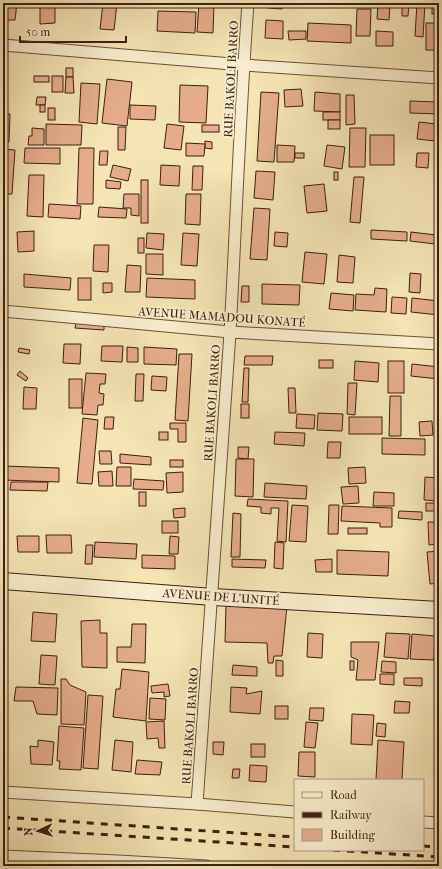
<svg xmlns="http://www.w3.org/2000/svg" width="442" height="869" viewBox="0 0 442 869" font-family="'IM FELL French Canon',serif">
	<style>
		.building { fill: #e5ad8b; stroke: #3d1f12 }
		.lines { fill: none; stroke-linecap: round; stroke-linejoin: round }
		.street-casing { stroke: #6b503a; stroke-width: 13 }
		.secondary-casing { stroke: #3d1f12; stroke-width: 18 }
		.street { stroke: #f8eece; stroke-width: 11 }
		.secondary { stroke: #f8eece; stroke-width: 16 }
		.rail { stroke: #3d1f12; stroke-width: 3; stroke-dasharray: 7 7; stroke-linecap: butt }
		.labels { text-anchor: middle; stroke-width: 3.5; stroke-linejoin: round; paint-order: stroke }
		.street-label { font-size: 12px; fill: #3d1f12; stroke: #f8eece }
	</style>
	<rect width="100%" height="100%" fill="#f4e5b3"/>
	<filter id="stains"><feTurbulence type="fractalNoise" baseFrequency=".005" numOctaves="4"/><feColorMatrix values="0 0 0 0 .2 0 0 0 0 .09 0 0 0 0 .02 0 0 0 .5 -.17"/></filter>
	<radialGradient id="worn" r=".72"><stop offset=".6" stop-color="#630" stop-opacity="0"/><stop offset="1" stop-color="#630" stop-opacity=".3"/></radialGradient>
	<!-- building -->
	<g class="building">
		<polygon points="3,3 17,3 15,20 3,20"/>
		<polygon points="103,3 117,3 114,30 100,29"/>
		<polygon points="199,3 214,3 213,33 197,32"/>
		<polygon points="268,3 283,3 282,9 268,8"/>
		<polygon points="333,3 352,3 351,6"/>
		<polygon points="402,3 409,3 408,16 402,16"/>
		<polygon points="417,3 425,3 423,37 415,36"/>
		<rect x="432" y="3" width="7" height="11"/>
		<polygon points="378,4 390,4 389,20 377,19"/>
		<polygon points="40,6 55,6 55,23 40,24"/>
		<polygon points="357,9 371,9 370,36 356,36"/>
		<polygon points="158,11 196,12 195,33 157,31"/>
		<polygon points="266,20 283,21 283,39 265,38"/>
		<polygon points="308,23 351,25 351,43 307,41"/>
		<rect x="426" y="23" width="13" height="27"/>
		<polygon points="288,31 306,31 306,39 289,40"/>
		<polygon points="376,31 393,32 393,46 376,46"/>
		<rect x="66" y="68" width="7" height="9"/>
		<rect x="34" y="76" width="15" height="6"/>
		<rect x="52" y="76" width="11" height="16"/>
		<polygon points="66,77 73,77 74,93 65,93"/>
		<polygon points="107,79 132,82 127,126 102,123"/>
		<polygon points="81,83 100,84 97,124 79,122"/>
		<polygon points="180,85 208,86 206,123 179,122"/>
		<polygon points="301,89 303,106 285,107 284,90"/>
		<polygon points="261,92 279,93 274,162 257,161"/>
		<polygon points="315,92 340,94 340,112 314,111"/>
		<polygon points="346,95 354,95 355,124 346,125"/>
		<polygon points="37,97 46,97 45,105 36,105"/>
		<polygon points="410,101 439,102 439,114 410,113"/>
		<rect x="40" y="105" width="5" height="7"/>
		<polygon points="130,105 156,106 155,120 130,119"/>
		<rect x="48" y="108" width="7" height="12"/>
		<rect x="323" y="112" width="17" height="8"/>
		<polygon points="3,113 10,114 9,142 3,142"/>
		<rect x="328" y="120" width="12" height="9"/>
		<polygon points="419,122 436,124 435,141 417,139"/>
		<polygon points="46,124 82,125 81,145 46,145"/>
		<polygon points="167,124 184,126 181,150 164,148"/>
		<rect x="202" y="125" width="17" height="7"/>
		<polygon points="118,127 126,127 125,150 118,150"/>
		<polygon points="32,128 44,129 44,145 28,145 29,136 32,136"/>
		<polygon points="350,128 366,128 365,167 349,167"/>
		<rect x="370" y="135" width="24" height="30"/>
		<polygon points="205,141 212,142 212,149 205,148"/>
		<polygon points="186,143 205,144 204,156 186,156"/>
		<polygon points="277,145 295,146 294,162 277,162"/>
		<polygon points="327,145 345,147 342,169 324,166"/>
		<polygon points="25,148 60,148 60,164 24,163"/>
		<polygon points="79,148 94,148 93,204 77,204"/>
		<polygon points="3,149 15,150 12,194 3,194"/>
		<polygon points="100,151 108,151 107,165 99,165"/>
		<rect x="295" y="153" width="9" height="5"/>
		<polygon points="417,153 429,153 428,168 416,167"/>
		<polygon points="113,165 131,169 128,181 110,177"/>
		<polygon points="161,165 180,166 179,186 160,185"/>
		<polygon points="193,166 203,166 202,190 192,190"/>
		<polygon points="256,171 275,172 273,200 254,198"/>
		<rect x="334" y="172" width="4" height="8"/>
		<polygon points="29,175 44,175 43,217 27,216"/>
		<polygon points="354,177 364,177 360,223 350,222"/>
		<polygon points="106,180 121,182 120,189 106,188"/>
		<rect x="141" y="180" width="7" height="43"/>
		<polygon points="324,184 327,211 307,213 304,186"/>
		<polygon points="124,194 139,194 139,216 131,215 131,208 123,208"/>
		<polygon points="186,194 201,194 200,225 185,224"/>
		<polygon points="49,204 81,206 80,219 48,217"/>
		<polygon points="99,207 127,209 126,218 98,217"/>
		<polygon points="254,208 270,209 267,260 250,259"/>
		<polygon points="371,230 407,232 407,241 371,239"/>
		<polygon points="34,231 34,251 18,252 17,232"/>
		<polygon points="275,232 288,233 287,247 274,246"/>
		<polygon points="411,232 436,235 435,244 410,241"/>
		<polygon points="147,233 164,234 163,250 146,248"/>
		<polygon points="183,233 199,234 197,266 181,265"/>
		<rect x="138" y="238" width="6" height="15"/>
		<polygon points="94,245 109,245 108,272 93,271"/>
		<polygon points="305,252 327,254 324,284 302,282"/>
		<polygon points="146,254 163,254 163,275 146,274"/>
		<polygon points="339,255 355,257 353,283 337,282"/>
		<polygon points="127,265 141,266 140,292 125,292"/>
		<polygon points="410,273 421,274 420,293 409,292"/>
		<polygon points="24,274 71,278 70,290 24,287"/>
		<rect x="78" y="278" width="13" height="22"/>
		<polygon points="147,278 195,280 195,299 146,297"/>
		<polygon points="103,283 112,283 112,292 103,293"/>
		<polygon points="262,284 300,285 299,305 262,304"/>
		<polygon points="242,286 249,286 249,302 241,302"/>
		<polygon points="375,288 387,289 386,312 355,310 356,294 374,295"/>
		<polygon points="331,293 354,295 353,311 329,309"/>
		<polygon points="392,297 407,298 406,314 391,313"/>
		<polygon points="412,298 439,301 439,315 411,312"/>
		<polygon points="76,323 104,325 104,330 75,328"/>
		<polygon points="64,344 81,344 80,364 63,363"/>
		<polygon points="102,346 123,346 122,362 101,361"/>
		<polygon points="127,347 138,348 138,362 127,362"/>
		<polygon points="144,347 177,349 176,365 144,364"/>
		<polygon points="19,348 30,350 29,354 18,352"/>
		<polygon points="179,354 192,354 188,421 175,420"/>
		<polygon points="245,356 273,356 272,365 244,365"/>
		<rect x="319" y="360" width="14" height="8"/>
		<polygon points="355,361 379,363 378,382 354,380"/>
		<rect x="388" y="361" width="16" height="32"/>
		<polygon points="412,364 439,367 439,379 411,376"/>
		<polygon points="244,368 249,368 248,402 242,402"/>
		<polygon points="20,371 28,378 26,381 17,375"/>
		<polygon points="86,373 106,374 105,384 100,384 99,393 104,394 103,405 98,405 97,415 82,414"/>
		<polygon points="136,374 144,374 143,401 135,401"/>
		<polygon points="152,376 167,377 166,391 151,390"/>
		<rect x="69" y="379" width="13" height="29"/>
		<polygon points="348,383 357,383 355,415 347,414"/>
		<polygon points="24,387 37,388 36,409 23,409"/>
		<polygon points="288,388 295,388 296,413 289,413"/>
		<polygon points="390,396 401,396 401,436 389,436"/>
		<rect x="241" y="404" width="8" height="14"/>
		<polygon points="318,413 343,414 342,431 317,430"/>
		<polygon points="297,414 315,415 314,429 296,428"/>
		<polygon points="105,417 114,417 113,429 104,429"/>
		<rect x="349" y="417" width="33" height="17"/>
		<polygon points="83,418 98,420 92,484 77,483"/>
		<polygon points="432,421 433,435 420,436 419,422"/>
		<polygon points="170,423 186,423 186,442 178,442 178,429 170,429"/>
		<rect x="159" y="432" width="9" height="8"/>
		<polygon points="275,432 305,433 304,446 274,444"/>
		<polygon points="382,438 425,439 425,455 382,454"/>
		<polygon points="328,442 341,442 340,458 327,458"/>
		<polygon points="238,447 249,447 248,459 238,458"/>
		<polygon points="99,451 111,451 112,464 100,464"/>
		<polygon points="120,454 151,457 151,465 120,463"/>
		<polygon points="236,459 254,459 253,497 235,496"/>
		<rect x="170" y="460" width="13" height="7"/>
		<polygon points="3,466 59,468 59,482 3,480"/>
		<polygon points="117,467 131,467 131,486 116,486"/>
		<polygon points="365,467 366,483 349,484 348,468"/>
		<polygon points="112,471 113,486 99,486 98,472"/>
		<polygon points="183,472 183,492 167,493 166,473"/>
		<polygon points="425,477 439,478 439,501 424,500"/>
		<polygon points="134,479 164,481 163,490 133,489"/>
		<polygon points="11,482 48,482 47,491 10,490"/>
		<polygon points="265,483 307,486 306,499 264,497"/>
		<polygon points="358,486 359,503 343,504 341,487"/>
		<rect x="139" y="492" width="7" height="14"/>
		<polygon points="374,492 394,493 394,506 373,506"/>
		<polygon points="248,499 288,501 286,542 277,541 279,508 271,508 271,514 261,513 261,507 247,506"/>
		<rect x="426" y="503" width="13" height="8"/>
		<polygon points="292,505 308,506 306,542 289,541"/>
		<polygon points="329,505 339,505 338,534 328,534"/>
		<polygon points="342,506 392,508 392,527 380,527 380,523 341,521"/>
		<polygon points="185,508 185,517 174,518 173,509"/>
		<polygon points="399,511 422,512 422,520 398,518"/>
		<polygon points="233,513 241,514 240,557 231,557"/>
		<rect x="162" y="521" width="16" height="12"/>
		<polygon points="428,522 439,522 439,544 429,545"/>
		<rect x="348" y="528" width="19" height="6"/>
		<polygon points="46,535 71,535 72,553 47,553"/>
		<polygon points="17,536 39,536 39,552 18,552"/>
		<polygon points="170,536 179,537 178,554 169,554"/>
		<polygon points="95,542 137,544 136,559 94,557"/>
		<polygon points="275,542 284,543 283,569 274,568"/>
		<polygon points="86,545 93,545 92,564 85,564"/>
		<polygon points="337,550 389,552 388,576 337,574"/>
		<polygon points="439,551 439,583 430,584 427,552"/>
		<polygon points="142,555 175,556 175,569 142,568"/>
		<polygon points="232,559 266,560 265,568 232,567"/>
		<polygon points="332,559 332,572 316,572 315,560"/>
		<polygon points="226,605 287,606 282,656 274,656 273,663 268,663 267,643 225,642"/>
		<polygon points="33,612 57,614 55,642 31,641"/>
		<polygon points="100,620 100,633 107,633 107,668 82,667 81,621"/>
		<polygon points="132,624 146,624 145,663 117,662 117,647 131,647"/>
		<polygon points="308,633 323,634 322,658 307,657"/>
		<polygon points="386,633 410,634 408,659 384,657"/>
		<polygon points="412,634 435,636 434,660 410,659"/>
		<polygon points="351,642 379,642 375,680 356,680 358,660 351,657"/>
		<polygon points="41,655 57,656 55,685 39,684"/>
		<polygon points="276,660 283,661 283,676 276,676"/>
		<rect x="350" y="661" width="4" height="9"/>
		<polygon points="382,661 396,662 396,673 381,672"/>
		<polygon points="233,665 257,667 257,676 232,675"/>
		<polygon points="122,669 149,672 146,721 113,717 116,689 120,689"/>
		<polygon points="380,674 394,674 394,685 380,684"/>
		<polygon points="404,678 422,678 422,686 404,685"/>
		<polygon points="61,679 66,679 70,685 86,692 84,725 61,724"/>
		<polygon points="168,684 170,696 164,697 164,692 152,693 151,686"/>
		<polygon points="16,687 58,688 57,715 37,714 33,701 14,701"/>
		<polygon points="231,687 247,688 246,694 262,691 260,714 230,712"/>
		<polygon points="88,695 103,696 98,769 83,768"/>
		<polygon points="150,698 166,699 165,720 149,719"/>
		<polygon points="395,701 410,702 409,713 394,713"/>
		<rect x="275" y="706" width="13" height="13"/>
		<polygon points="310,708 324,708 323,721 309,720"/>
		<polygon points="352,714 374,715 372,745 351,744"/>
		<polygon points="164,721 165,748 159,748 158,738 147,739 146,722"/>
		<polygon points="306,722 318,723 315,748 304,747"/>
		<polygon points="377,723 386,724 385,737 376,736"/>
		<polygon points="59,726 84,728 81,770 59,769 60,761 57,761"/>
		<polygon points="38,740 54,742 52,765 31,764 30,746 38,747"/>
		<polygon points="115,740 133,742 131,772 112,770"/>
		<polygon points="378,740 404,742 402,780 376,780"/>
		<polygon points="213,742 224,742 223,755 213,754"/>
		<rect x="251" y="744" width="14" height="13"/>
		<polygon points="299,752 315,752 315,777 298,776"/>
		<polygon points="137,760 162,762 160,775 135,774"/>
		<polygon points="250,765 267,766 266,782 249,781"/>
		<polygon points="233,769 240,769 239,778 232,778"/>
	</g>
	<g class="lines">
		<!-- street casing -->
		<g class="street-casing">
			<g id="street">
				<polyline points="3,45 244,65 439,78"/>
				<polyline points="3,311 230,332 439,344"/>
				<polyline points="3,792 197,804 295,812"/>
				<path d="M 197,804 C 209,647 220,490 230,333 C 236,223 240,113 248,3"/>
				<polyline points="423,822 439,823"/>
				<polyline points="3,856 118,861 206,866"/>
			</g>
		</g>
		<!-- secondary casing -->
		<g class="secondary-casing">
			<polyline id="secondary" points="3,581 213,597 439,610"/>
		</g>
		<!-- street -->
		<use href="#street" class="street"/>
		<!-- secondary -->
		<use href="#secondary" class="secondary"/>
		<!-- rail -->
		<g class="rail">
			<polyline points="3,817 295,837"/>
			<polyline points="3,828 295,847"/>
			<polyline points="423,846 439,847"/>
			<polyline points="333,850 439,857"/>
		</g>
	</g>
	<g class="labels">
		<!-- street labels -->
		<g class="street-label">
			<text transform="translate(231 79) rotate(-87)" y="4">RUE BAKOLI BARRO</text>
			<text transform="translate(222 317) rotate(4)" y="4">AVENUE MAMADOU KONATÉ</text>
			<text transform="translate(212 403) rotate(-86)" y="4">RUE BAKOLI BARRO</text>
			<text transform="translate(221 597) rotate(4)" y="4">AVENUE DE L'UNITÉ</text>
			<text transform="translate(190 726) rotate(-86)" y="4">RUE BAKOLI BARRO</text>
		</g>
	</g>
	<!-- margin -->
	<rect width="442" height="869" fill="none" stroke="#f4e5b3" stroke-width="16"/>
	<rect x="4" y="4" width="434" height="861" fill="none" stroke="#3d1f12" stroke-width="2"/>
	<rect x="8" y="8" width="426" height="853" fill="none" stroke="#3d1f12"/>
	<!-- legend -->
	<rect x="294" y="779" width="130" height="72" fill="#f8eece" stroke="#ad9b83"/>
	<rect x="302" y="792" width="20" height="6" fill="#f8eece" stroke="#ad9b83"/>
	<text x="330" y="799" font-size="12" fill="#3d1f12">Road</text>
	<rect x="302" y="812" width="20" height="6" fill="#3d1f12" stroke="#ad9b83"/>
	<text x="330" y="819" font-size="12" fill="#3d1f12">Railway</text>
	<rect x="302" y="829" width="20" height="12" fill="#e5ad8b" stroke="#ad9b83"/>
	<text x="330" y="839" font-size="12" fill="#3d1f12">Building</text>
	<!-- north arrow -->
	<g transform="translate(38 831) rotate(266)" stroke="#f8eece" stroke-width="3" paint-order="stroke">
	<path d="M0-3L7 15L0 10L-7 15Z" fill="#3d1f12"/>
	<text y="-6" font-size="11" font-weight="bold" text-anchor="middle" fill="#3d1f12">N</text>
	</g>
	<!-- scale -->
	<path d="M20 36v6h106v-6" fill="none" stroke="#3d1f12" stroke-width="2"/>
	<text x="26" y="36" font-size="12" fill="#3d1f12" stroke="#f8eece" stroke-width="3" paint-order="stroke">50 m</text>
	<rect width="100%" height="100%" filter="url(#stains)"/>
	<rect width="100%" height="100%" fill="url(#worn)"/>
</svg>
